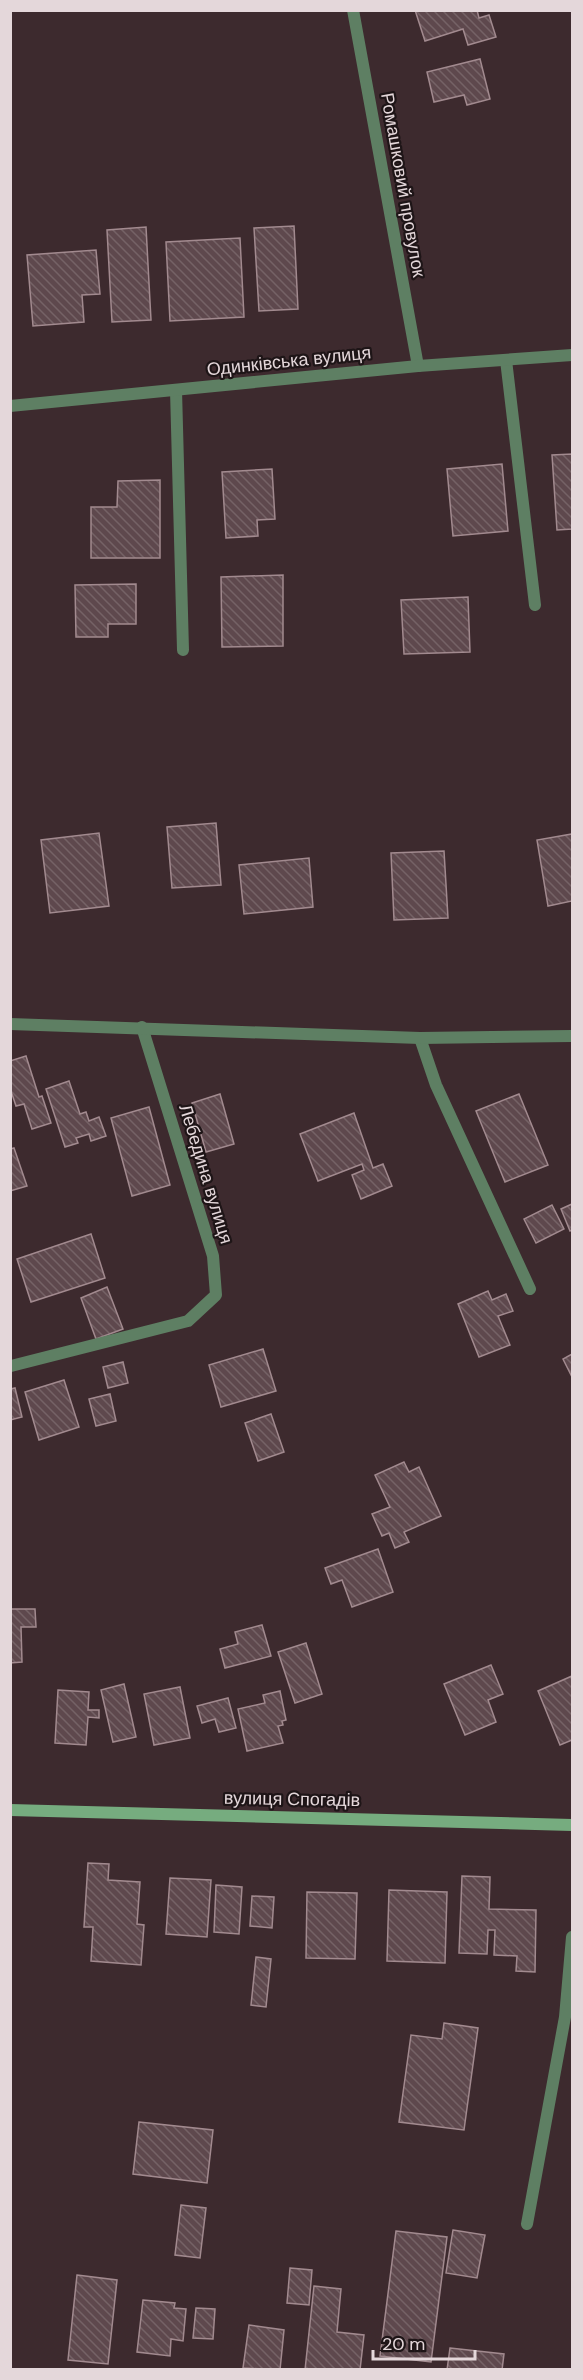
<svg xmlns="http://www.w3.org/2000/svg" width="583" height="2380" viewBox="0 0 583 2380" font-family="'DM Sans',sans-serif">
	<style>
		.building { fill: url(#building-back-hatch); stroke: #a28a8f; stroke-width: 1.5 }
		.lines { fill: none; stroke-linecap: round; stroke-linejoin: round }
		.lane { stroke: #5e7f63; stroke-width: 12 }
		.street { stroke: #5e7f63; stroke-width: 12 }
		.secondary { stroke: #76ac7f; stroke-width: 12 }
		.labels { text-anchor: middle; stroke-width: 4.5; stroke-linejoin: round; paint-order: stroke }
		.street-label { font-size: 18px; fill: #e4d7da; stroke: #1e1517 }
	</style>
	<defs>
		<pattern id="building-back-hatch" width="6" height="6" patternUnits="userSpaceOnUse" patternTransform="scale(1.5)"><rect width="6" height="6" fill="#5e484d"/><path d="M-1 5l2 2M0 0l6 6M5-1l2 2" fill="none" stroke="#756266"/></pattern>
	</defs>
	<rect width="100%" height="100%" fill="#3d2a2e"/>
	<!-- building -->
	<g class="building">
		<polygon points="415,10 477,10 479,18 489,15 496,37 468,45 463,29 425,41"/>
		<polygon points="480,59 490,99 467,105 464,95 434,102 427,72"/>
		<polygon points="294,226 298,309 259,311 254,228"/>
		<polygon points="146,227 151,320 112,322 107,230"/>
		<polygon points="240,238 244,317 170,321 166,242"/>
		<polygon points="96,250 100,294 82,295 84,322 33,326 27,255"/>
		<polygon points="572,454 572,529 557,530 552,455"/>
		<polygon points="502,464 508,531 453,536 447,469"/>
		<polygon points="272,469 275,519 257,520 258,536 226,538 222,472"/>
		<polygon points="160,480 160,558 91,558 91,507 117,507 118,481"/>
		<polygon points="283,575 283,646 222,647 221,577"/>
		<polygon points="136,584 136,624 108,624 108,637 76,637 75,585"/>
		<polygon points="468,597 470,652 404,654 401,600"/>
		<polygon points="216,823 221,885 172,888 167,827"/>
		<polygon points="99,833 109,906 50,913 41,840"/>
		<polygon points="572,834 572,901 548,906 537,840"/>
		<polygon points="444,851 448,918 394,920 391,853"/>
		<polygon points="309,858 313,907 244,914 239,865"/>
		<polygon points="26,1056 39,1097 42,1096 51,1123 32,1129 24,1104 16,1106 10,1088 10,1061"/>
		<polygon points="69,1081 80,1114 86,1112 89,1121 99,1117 106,1136 91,1141 89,1134 76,1138 78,1143 65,1147 46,1089"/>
		<polygon points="220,1094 234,1144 206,1152 192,1103"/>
		<polygon points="519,1094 548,1165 505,1182 476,1111"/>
		<polygon points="149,1107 170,1185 132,1196 111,1118"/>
		<polygon points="354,1113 373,1168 383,1164 392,1186 361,1199 352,1175 364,1170 362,1164 318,1181 300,1134"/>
		<polygon points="14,1148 27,1186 10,1191 10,1149"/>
		<polygon points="572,1204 572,1230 570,1231 561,1209"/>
		<polygon points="552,1205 564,1229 536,1243 524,1219"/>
		<polygon points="91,1234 105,1278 31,1302 17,1259"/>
		<polygon points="107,1287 123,1329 96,1339 81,1298"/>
		<polygon points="488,1291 492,1300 506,1294 513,1311 498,1316 510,1345 479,1357 458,1304"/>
		<polygon points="263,1349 276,1391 221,1407 209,1365"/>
		<polygon points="572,1354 572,1377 563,1359"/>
		<polygon points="123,1362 128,1383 108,1388 103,1367"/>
		<polygon points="64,1380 79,1427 39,1440 25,1392"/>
		<polygon points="15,1388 22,1417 10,1420 10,1389"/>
		<polygon points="110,1394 116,1421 96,1426 89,1399"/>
		<polygon points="271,1414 284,1452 258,1461 245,1423"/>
		<polygon points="404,1462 409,1472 419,1467 441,1516 404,1532 409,1542 395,1548 389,1533 382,1536 372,1514 390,1507 375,1475"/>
		<polygon points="378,1549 393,1592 352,1607 342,1580 331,1584 325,1568"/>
		<polygon points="10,1609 35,1609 36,1627 21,1627 22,1662 10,1663"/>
		<polygon points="262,1625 271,1656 225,1668 220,1649 238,1644 235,1632"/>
		<polygon points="306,1643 322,1694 295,1703 278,1652"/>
		<polygon points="491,1665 503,1694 488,1700 496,1722 465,1735 444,1684"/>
		<polygon points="572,1676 572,1740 560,1745 538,1691"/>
		<polygon points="124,1684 136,1737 113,1742 101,1690"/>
		<polygon points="180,1687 190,1738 154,1745 144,1694"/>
		<polygon points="58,1690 89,1692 88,1710 99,1710 99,1718 88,1717 86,1745 55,1743"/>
		<polygon points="280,1691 286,1720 282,1721 283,1725 278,1726 283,1743 247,1751 238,1709 265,1703 263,1695"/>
		<polygon points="228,1698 236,1728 219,1732 215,1719 202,1723 197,1706"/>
		<polygon points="88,1863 109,1864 108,1880 140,1882 137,1924 144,1925 141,1965 91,1961 93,1927 84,1927"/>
		<polygon points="462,1876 490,1877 489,1909 536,1910 535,1972 516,1971 517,1956 494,1955 495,1930 488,1930 487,1954 459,1953"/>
		<polygon points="170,1878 211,1880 207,1937 166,1934"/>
		<polygon points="216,1885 242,1887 239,1934 214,1932"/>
		<polygon points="389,1890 447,1892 445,1963 387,1961"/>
		<polygon points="307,1892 357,1893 355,1959 306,1958"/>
		<polygon points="252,1896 274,1897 272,1928 250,1926"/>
		<polygon points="256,1957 271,1959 266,2007 251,2005"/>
		<polygon points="444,2023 478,2028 464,2130 399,2122 411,2035 442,2039"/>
		<polygon points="139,2122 213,2130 207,2183 133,2174"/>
		<polygon points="181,2205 206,2208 200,2258 175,2255"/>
		<polygon points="453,2230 485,2235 477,2278 446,2273"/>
		<polygon points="396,2231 447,2237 431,2362 380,2356"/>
		<polygon points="290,2268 312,2270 309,2305 287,2303"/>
		<polygon points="77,2275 117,2280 108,2364 68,2360"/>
		<polygon points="314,2286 341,2289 337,2332 364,2335 360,2370 305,2370"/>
		<polygon points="143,2300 175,2303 174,2308 186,2309 183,2341 171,2339 170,2356 137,2352"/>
		<polygon points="196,2308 215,2309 213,2339 193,2338"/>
		<polygon points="249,2325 284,2330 280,2370 243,2368"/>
		<polygon points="450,2348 504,2354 502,2370 447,2370"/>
	</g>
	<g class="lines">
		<!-- lane -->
		<g class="lane">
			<polyline points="353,10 418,366"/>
			<polyline points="506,360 535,605"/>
			<polyline points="176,390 183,650"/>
			<polyline points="420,1038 436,1085 530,1289"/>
			<polyline points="11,1366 188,1321 216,1295 213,1256 142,1027"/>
			<polyline points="527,2224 565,2017 572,1937"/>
		</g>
		<!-- street -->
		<g class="street">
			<polyline points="10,406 418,366 572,355"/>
			<polyline points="10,1024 420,1038 572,1036"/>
		</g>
		<!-- secondary -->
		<polyline class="secondary" points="10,1810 572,1825"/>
	</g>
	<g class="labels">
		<!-- street labels -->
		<g class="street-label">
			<text transform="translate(403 185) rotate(80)" y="6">Ромашковий провулок</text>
			<text transform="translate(289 361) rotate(-6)" y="6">Одинківська вулиця</text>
			<text transform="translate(206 1174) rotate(73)" y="6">Лебедина вулиця</text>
			<text transform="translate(292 1799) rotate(1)" y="6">вулиця Спогадів</text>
		</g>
	</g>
	<!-- border -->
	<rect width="583" height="2380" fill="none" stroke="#e4d7da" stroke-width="24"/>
	<!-- scale -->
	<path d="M373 2350v9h102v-9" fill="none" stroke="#e4d7da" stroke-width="3"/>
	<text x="382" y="2350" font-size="18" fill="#e4d7da" stroke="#1e1517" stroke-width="4.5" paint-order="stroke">20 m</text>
</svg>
